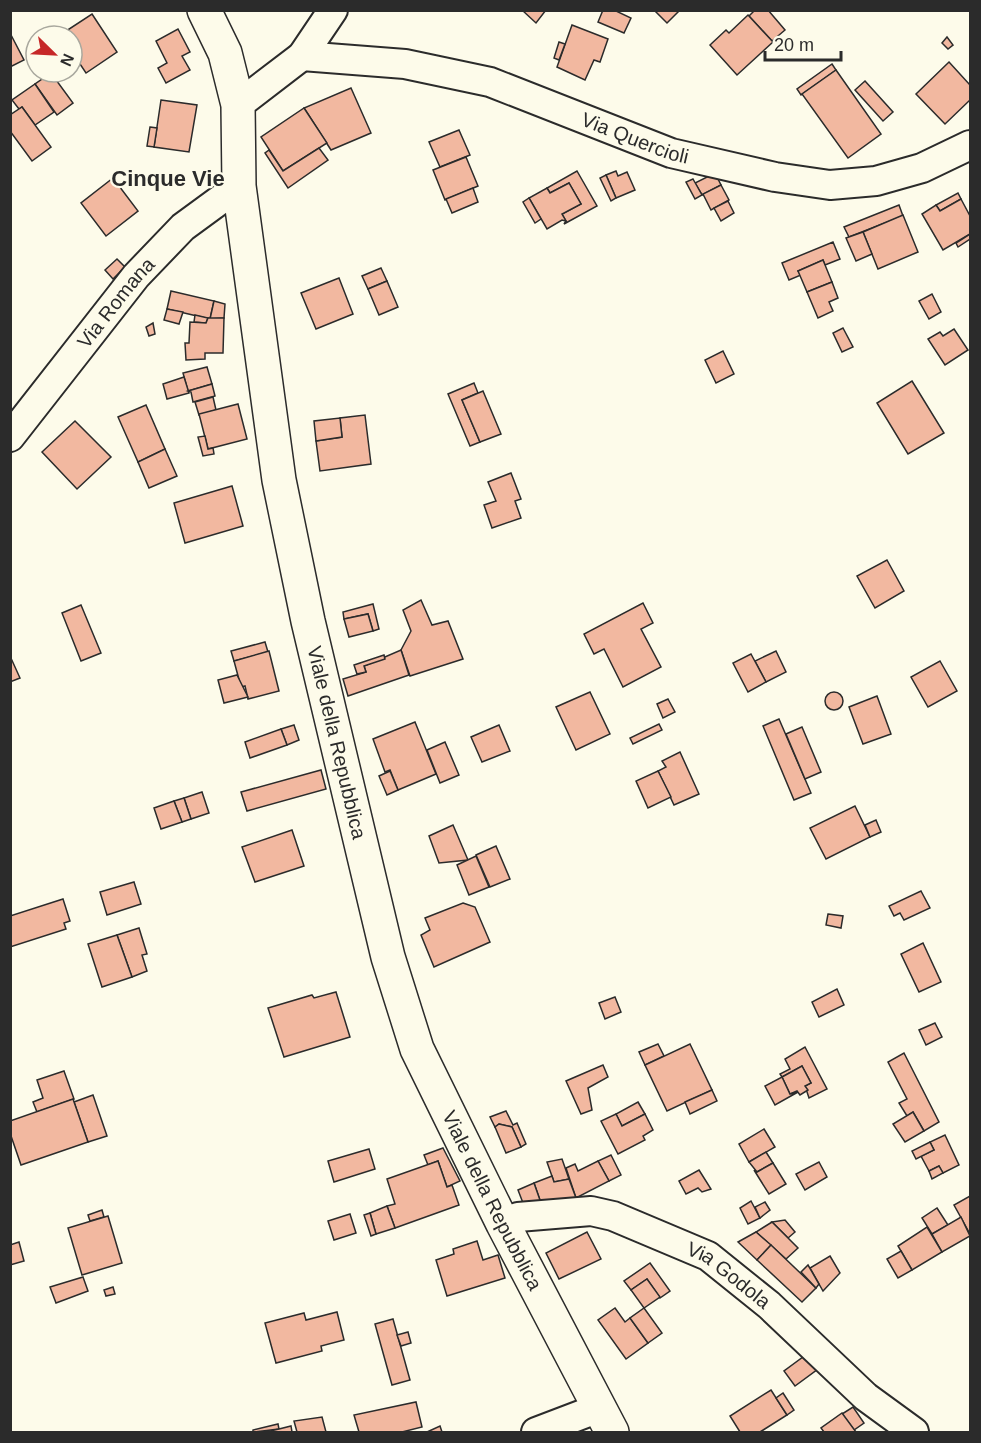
<svg xmlns="http://www.w3.org/2000/svg" width="981" height="1443" viewBox="0 0 981 1443" font-family="Helvetica,sans-serif">
	<style>
		.building { fill: #f2b8a0; stroke: #2b2b2b; stroke-width: 1.5 }
		.lines { fill: none; stroke-linecap: round; stroke-linejoin: round }
		.minor-casing { stroke: #2b2b2b; stroke-width: 32 }
		.major-casing { stroke: #2b2b2b; stroke-width: 36 }
		.minor { stroke: #fdfbea; stroke-width: 28 }
		.major { stroke: #fdfbea; stroke-width: 33 }
		.labels { text-anchor: middle; stroke-width: 4.5; stroke-linejoin: round; paint-order: stroke }
		.street-label { font-size: 20px; fill: #2b2b2b; stroke: #fdfbea }
		.quarter-label { font-size: 22px; font-weight: bold; fill: #2b2b2b; stroke: #fdfbea }
	</style>
	<rect width="100%" height="100%" fill="#fdfbea"/>
	<!-- building -->
	<g class="building">
		<polygon points="522,10 546,10 536,23"/>
		<polygon points="603,10 614,10 631,18 624,33 598,22"/>
		<polygon points="654,10 680,10 667,23"/>
		<polygon points="755,10 768,10 785,30 772,41 749,16"/>
		<polygon points="92,14 117,52 86,73 72,52 72,36 60,35"/>
		<polygon points="748,15 773,42 737,75 710,45 726,30 729,33"/>
		<polygon points="572,25 608,39 600,62 594,60 585,80 557,67"/>
		<polygon points="178,29 190,52 182,56 190,70 166,83 158,68 167,63 156,41"/>
		<polygon points="10,33 24,60 10,67"/>
		<polygon points="947,37 953,45 948,49 942,43"/>
		<polygon points="559,42 565,44 559,60 554,58"/>
		<polygon points="949,62 970,85 970,100 945,124 916,94"/>
		<polygon points="832,64 836,70 801,95 797,89"/>
		<polygon points="836,70 881,134 848,158 802,94"/>
		<polygon points="51,73 73,103 57,115 35,84"/>
		<polygon points="865,81 893,112 883,121 855,90"/>
		<polygon points="35,84 54,112 35,125 22,107 19,109 12,100"/>
		<polygon points="351,88 371,133 331,150 304,108"/>
		<polygon points="161,100 197,105 189,152 154,147"/>
		<polygon points="22,107 51,147 32,161 10,131 10,115"/>
		<polygon points="304,108 327,143 283,171 261,137"/>
		<polygon points="150,127 157,128 154,147 147,146"/>
		<polygon points="459,130 470,155 440,167 429,142"/>
		<polygon points="319,148 328,160 288,188 265,153 269,150 283,171"/>
		<polygon points="466,157 478,186 445,200 433,170"/>
		<polygon points="577,171 597,206 564,224 566,221 562,214 581,204 569,183 550,193 547,188"/>
		<polygon points="616,171 618,176 627,172 635,190 616,198 606,175"/>
		<polygon points="715,173 721,185 702,195 695,183"/>
		<polygon points="606,175 616,198 611,201 600,178"/>
		<polygon points="113,178 138,211 106,236 81,203"/>
		<polygon points="693,179 702,195 695,199 686,182"/>
		<polygon points="569,183 581,204 562,214 566,221 562,220 547,229 529,198 547,188 550,193"/>
		<polygon points="721,185 729,200 711,210 703,194"/>
		<polygon points="473,188 478,202 452,213 446,199"/>
		<polygon points="958,193 961,199 940,211 936,205"/>
		<polygon points="529,198 541,219 535,223 523,202"/>
		<polygon points="961,199 970,216 970,234 943,250 922,214 936,205 940,211"/>
		<polygon points="728,201 734,213 721,221 714,208"/>
		<polygon points="899,205 903,216 849,237 844,227"/>
		<polygon points="903,215 918,252 878,269 863,232"/>
		<polygon points="863,232 872,254 856,261 846,238"/>
		<polygon points="970,234 970,239 958,247 956,243"/>
		<polygon points="833,242 840,259 825,265 823,260 798,271 801,275 789,280 782,263"/>
		<polygon points="117,259 125,267 113,279 105,270"/>
		<polygon points="823,260 832,282 807,292 798,271"/>
		<polygon points="381,268 387,281 368,289 362,276"/>
		<polygon points="339,278 353,314 316,329 301,293"/>
		<polygon points="387,281 398,307 379,315 368,289"/>
		<polygon points="832,282 838,298 829,302 833,311 818,318 807,292"/>
		<polygon points="171,291 214,301 210,319 167,309"/>
		<polygon points="932,294 941,312 929,319 919,301"/>
		<polygon points="214,301 225,304 224,318 210,319"/>
		<polygon points="167,309 183,312 179,324 164,320"/>
		<polygon points="195,315 208,318 206,323 194,322"/>
		<polygon points="208,318 224,318 223,353 205,353 205,359 186,360 185,343 189,343 190,322 206,323"/>
		<polygon points="153,323 155,334 149,336 146,327"/>
		<polygon points="843,328 853,347 842,352 833,333"/>
		<polygon points="954,329 968,350 945,365 928,339 940,332 943,336"/>
		<polygon points="723,351 734,374 716,383 705,360"/>
		<polygon points="207,367 212,384 188,391 183,373"/>
		<polygon points="184,377 189,393 167,399 163,384"/>
		<polygon points="912,381 944,433 908,454 877,403"/>
		<polygon points="474,383 478,393 462,400 480,442 470,446 448,394"/>
		<polygon points="212,384 215,396 193,402 191,392 188,391"/>
		<polygon points="483,391 501,434 480,442 462,400"/>
		<polygon points="213,397 216,410 199,415 195,402"/>
		<polygon points="238,404 247,439 208,449 199,414"/>
		<polygon points="146,405 165,449 138,462 118,417"/>
		<polygon points="365,415 371,464 320,471 316,441 342,437 340,418"/>
		<polygon points="340,418 342,437 316,441 314,421"/>
		<polygon points="75,421 111,457 77,489 42,452"/>
		<polygon points="205,436 208,449 213,448 214,454 203,456 198,437"/>
		<polygon points="165,449 177,476 149,488 138,462"/>
		<polygon points="511,473 521,499 515,501 521,518 492,528 484,505 496,501 488,482"/>
		<polygon points="232,486 243,526 185,543 174,503"/>
		<polygon points="887,560 904,591 875,608 857,576"/>
		<polygon points="421,600 432,625 448,621 463,659 410,676 401,650 411,631 403,610"/>
		<polygon points="643,603 653,623 641,629 661,667 623,687 604,649 594,654 584,634"/>
		<polygon points="373,604 379,629 373,631 368,614 344,619 343,612"/>
		<polygon points="81,605 101,653 81,661 62,613"/>
		<polygon points="368,614 373,631 349,637 344,619"/>
		<polygon points="265,642 268,652 234,661 231,651"/>
		<polygon points="401,650 409,675 348,696 343,679 366,672 364,666"/>
		<polygon points="269,651 279,691 248,699 245,686 241,687 234,661"/>
		<polygon points="776,651 786,672 766,682 755,661"/>
		<polygon points="751,654 766,682 748,692 733,663"/>
		<polygon points="384,655 385,659 364,666 366,672 357,674 354,665"/>
		<polygon points="10,656 20,678 10,682"/>
		<polygon points="940,661 957,691 928,707 911,677"/>
		<polygon points="237,675 248,697 224,703 218,680"/>
		<circle cx="834" cy="701" r="9"/>
		<polygon points="590,692 610,734 576,750 556,707"/>
		<polygon points="877,696 891,734 863,744 849,707"/>
		<polygon points="668,699 675,712 663,718 657,704"/>
		<polygon points="779,719 811,793 794,800 763,726"/>
		<polygon points="415,722 436,774 398,790 390,770 385,772 373,739"/>
		<polygon points="659,724 662,730 633,744 630,738"/>
		<polygon points="294,725 299,740 287,745 281,729"/>
		<polygon points="499,725 510,751 482,762 471,737"/>
		<polygon points="802,727 821,772 805,779 786,734"/>
		<polygon points="281,729 287,745 250,758 245,742"/>
		<polygon points="445,742 459,775 440,783 427,750"/>
		<polygon points="680,752 699,794 674,805 658,771 666,767 662,761"/>
		<polygon points="321,770 326,789 247,811 241,792"/>
		<polygon points="390,771 398,790 387,795 379,776"/>
		<polygon points="658,771 671,797 648,808 636,781"/>
		<polygon points="202,792 209,813 191,819 184,798"/>
		<polygon points="184,798 191,819 182,822 174,801"/>
		<polygon points="174,801 182,822 161,829 154,808"/>
		<polygon points="855,806 870,837 826,859 810,828"/>
		<polygon points="876,820 881,832 870,837 865,825"/>
		<polygon points="453,825 468,860 439,863 429,836"/>
		<polygon points="292,830 304,866 255,882 242,847"/>
		<polygon points="496,846 510,879 490,887 476,855"/>
		<polygon points="476,856 489,887 469,895 457,865"/>
		<polygon points="134,882 141,904 107,915 100,892"/>
		<polygon points="921,891 930,908 904,920 900,913 894,916 889,906"/>
		<polygon points="63,899 70,921 64,923 66,929 10,947 10,916"/>
		<polygon points="463,903 475,907 490,942 434,967 421,935 430,930 425,918"/>
		<polygon points="828,914 843,916 841,928 826,925"/>
		<polygon points="139,928 147,954 142,955 147,971 132,977 117,935"/>
		<polygon points="117,935 132,977 102,987 88,944"/>
		<polygon points="923,943 941,982 919,992 901,954"/>
		<polygon points="837,989 844,1005 819,1017 812,1002"/>
		<polygon points="336,992 350,1037 284,1057 268,1008 312,995 314,998"/>
		<polygon points="615,997 621,1012 605,1019 599,1003"/>
		<polygon points="935,1023 942,1037 926,1045 919,1030"/>
		<polygon points="658,1044 664,1056 645,1065 639,1052"/>
		<polygon points="690,1044 712,1090 667,1111 645,1065"/>
		<polygon points="805,1047 827,1089 809,1098 805,1086 811,1083 802,1066 782,1077 780,1074 790,1069 785,1059"/>
		<polygon points="904,1053 939,1122 924,1131 913,1112 907,1116 899,1103 907,1099 888,1062"/>
		<polygon points="603,1065 608,1077 588,1088 592,1110 581,1114 566,1081"/>
		<polygon points="802,1066 811,1083 805,1086 808,1090 800,1095 797,1091 790,1094 782,1077"/>
		<polygon points="64,1071 74,1099 37,1112 33,1102 43,1098 37,1080"/>
		<polygon points="782,1077 790,1094 798,1092 775,1105 765,1086"/>
		<polygon points="712,1090 717,1101 690,1114 685,1102"/>
		<polygon points="93,1095 107,1136 88,1142 74,1102"/>
		<polygon points="73,1099 88,1142 21,1165 10,1133 10,1121"/>
		<polygon points="638,1102 645,1114 622,1126 616,1114"/>
		<polygon points="506,1111 513,1125 517,1123 526,1144 521,1147 512,1127 499,1124 495,1127 490,1117"/>
		<polygon points="913,1112 924,1131 905,1142 893,1124"/>
		<polygon points="616,1114 622,1126 645,1114 653,1130 643,1136 645,1140 618,1154 601,1121"/>
		<polygon points="499,1124 512,1127 521,1147 506,1153 495,1127"/>
		<polygon points="764,1129 775,1147 749,1162 739,1144"/>
		<polygon points="945,1135 959,1165 943,1173 939,1166 929,1171 921,1156 934,1150 930,1142"/>
		<polygon points="930,1142 934,1150 916,1159 912,1151"/>
		<polygon points="443,1148 460,1181 447,1187 438,1161 428,1165 424,1155"/>
		<polygon points="369,1149 375,1169 334,1182 328,1161"/>
		<polygon points="766,1152 773,1163 757,1172 749,1162"/>
		<polygon points="611,1155 621,1175 609,1181 598,1161"/>
		<polygon points="562,1159 569,1179 554,1182 547,1162"/>
		<polygon points="438,1161 447,1187 452,1185 459,1205 395,1228 387,1206 395,1204 387,1179"/>
		<polygon points="598,1161 609,1181 576,1198 566,1168 575,1164 578,1171"/>
		<polygon points="819,1162 827,1177 805,1190 796,1174"/>
		<polygon points="773,1163 786,1184 769,1194 754,1170 757,1172"/>
		<polygon points="939,1166 943,1173 932,1179 929,1171"/>
		<polygon points="699,1170 711,1189 702,1192 698,1188 686,1194 679,1181"/>
		<polygon points="552,1176 554,1182 569,1179 576,1198 541,1203 534,1183"/>
		<polygon points="534,1183 541,1203 523,1203 518,1190"/>
		<polygon points="970,1196 970,1234 954,1205"/>
		<polygon points="751,1201 760,1218 748,1224 740,1208"/>
		<polygon points="765,1202 770,1210 760,1218 755,1207"/>
		<polygon points="387,1206 395,1228 376,1234 370,1213"/>
		<polygon points="937,1208 948,1225 932,1234 922,1218"/>
		<polygon points="102,1210 104,1217 90,1221 88,1215"/>
		<polygon points="370,1213 376,1234 371,1236 364,1215"/>
		<polygon points="350,1214 356,1233 334,1240 328,1221"/>
		<polygon points="108,1216 122,1263 82,1275 68,1228"/>
		<polygon points="961,1217 970,1236 942,1252 932,1234"/>
		<polygon points="785,1220 795,1232 788,1238 772,1222"/>
		<polygon points="772,1222 798,1248 786,1259 756,1232"/>
		<polygon points="927,1227 942,1252 912,1270 898,1246"/>
		<polygon points="587,1232 601,1259 559,1279 546,1253"/>
		<polygon points="756,1232 771,1245 757,1260 738,1242"/>
		<polygon points="477,1241 483,1260 498,1255 505,1278 447,1296 436,1260 454,1254 453,1249"/>
		<polygon points="19,1242 24,1261 10,1265 10,1245"/>
		<polygon points="771,1245 816,1288 802,1302 757,1260"/>
		<polygon points="901,1251 912,1270 898,1278 887,1259"/>
		<polygon points="830,1256 840,1273 823,1291 810,1268"/>
		<polygon points="650,1263 670,1291 660,1298 647,1279 631,1290 624,1281"/>
		<polygon points="808,1265 819,1284 816,1288 801,1272"/>
		<polygon points="83,1277 88,1291 56,1303 50,1287"/>
		<polygon points="647,1279 660,1297 644,1308 631,1290"/>
		<polygon points="113,1287 115,1294 106,1296 104,1290"/>
		<polygon points="615,1308 625,1322 630,1318 648,1343 626,1359 598,1320"/>
		<polygon points="644,1308 662,1333 648,1343 630,1318"/>
		<polygon points="337,1312 344,1340 321,1346 322,1351 276,1363 265,1323 304,1313 306,1320"/>
		<polygon points="393,1319 410,1380 392,1385 375,1324"/>
		<polygon points="408,1332 411,1343 401,1346 397,1335"/>
		<polygon points="807,1354 818,1369 795,1386 784,1371"/>
		<polygon points="771,1390 787,1415 760,1432 740,1432 730,1416"/>
		<polygon points="783,1393 794,1410 787,1415 776,1398"/>
		<polygon points="416,1402 422,1427 402,1432 359,1432 354,1415"/>
		<polygon points="853,1407 864,1423 854,1430 842,1414"/>
		<polygon points="842,1413 856,1432 824,1432 821,1428"/>
		<polygon points="322,1417 326,1432 297,1432 294,1421"/>
		<polygon points="278,1424 279,1429 253,1432 253,1430"/>
		<polygon points="291,1426 292,1432 266,1432 279,1429"/>
		<polygon points="440,1426 442,1432 427,1432"/>
	</g>
	<g class="lines">
		<!-- minor casing -->
		<g class="minor-casing">
			<g id="minor">
				<path id="s1" d="M 302,56 L 405,64 L 490,82 L 671,153 L 775,177 L 830,185 L 876,181 L 922,168 L 970,145"/>
				<polyline points="238,105 302,56 333,10"/>
				<path id="s2" d="M 10,437 L 136,276 L 183,227 L 239,186"/>
				<path id="s3" d="M 503,1224 L 518,1217 L 591,1211 L 613,1216 L 708,1256 L 769,1305 L 866,1397 L 914,1432"/>
				<polyline points="536,1432 599,1408"/>
			</g>
		</g>
		<!-- major casing -->
		<g class="major-casing">
			<g id="major">
				<path id="s4" d="M 204,10 L 225,53 L 238,105 L 239,186 L 279,480 L 308,621 L 388,957 L 417,1049 L 503,1224 L 612,1432"/>
			</g>
		</g>
		<!-- minor -->
		<use href="#minor" class="minor"/>
		<!-- major -->
		<use href="#major" class="major"/>
	</g>
	<g class="labels">
		<!-- street labels -->
		<g class="street-label">
			<text dy="7" stroke="none"><textPath href="#s1" startOffset="346">Via Quercioli</textPath></text>
			<text dy="7" stroke="none"><textPath href="#s2" startOffset="171">Via Romana</textPath></text>
			<text dy="7" stroke="none"><textPath href="#s4" startOffset="748">Viale della Repubblica</textPath></text>
			<text dy="7" stroke="none"><textPath href="#s4" startOffset="1234">Viale della Repubblica</textPath></text>
			<text dy="7" stroke="none"><textPath href="#s3" startOffset="243">Via Godola</textPath></text>
		</g>
		<!-- quarter labels -->
		<g class="quarter-label">
			<text x="168" y="186">Cinque Vie</text>
		</g>
	</g>
	<!-- border -->
	<rect width="981" height="1443" fill="none" stroke="#2b2b2b" stroke-width="24"/>
	<!-- north arrow -->
	<g transform="translate(54 54) rotate(114)"><circle r="28" fill="#fdfbea" stroke="#a9a89e" stroke-width="1.5"/>
	<path d="M0-4.5L10 22L0 15L-10 22Z" fill="#c62828"/>
	<text y="-9" font-size="16" font-weight="bold" text-anchor="middle" fill="#2b2b2b">N</text>
	</g>
	<!-- scale -->
	<path d="M765 51v9h76v-9" fill="none" stroke="#2b2b2b" stroke-width="3"/>
	<text x="774" y="51" font-size="18" fill="#2b2b2b" stroke="#fdfbea" stroke-width="4.5" paint-order="stroke">20 m</text>
</svg>
